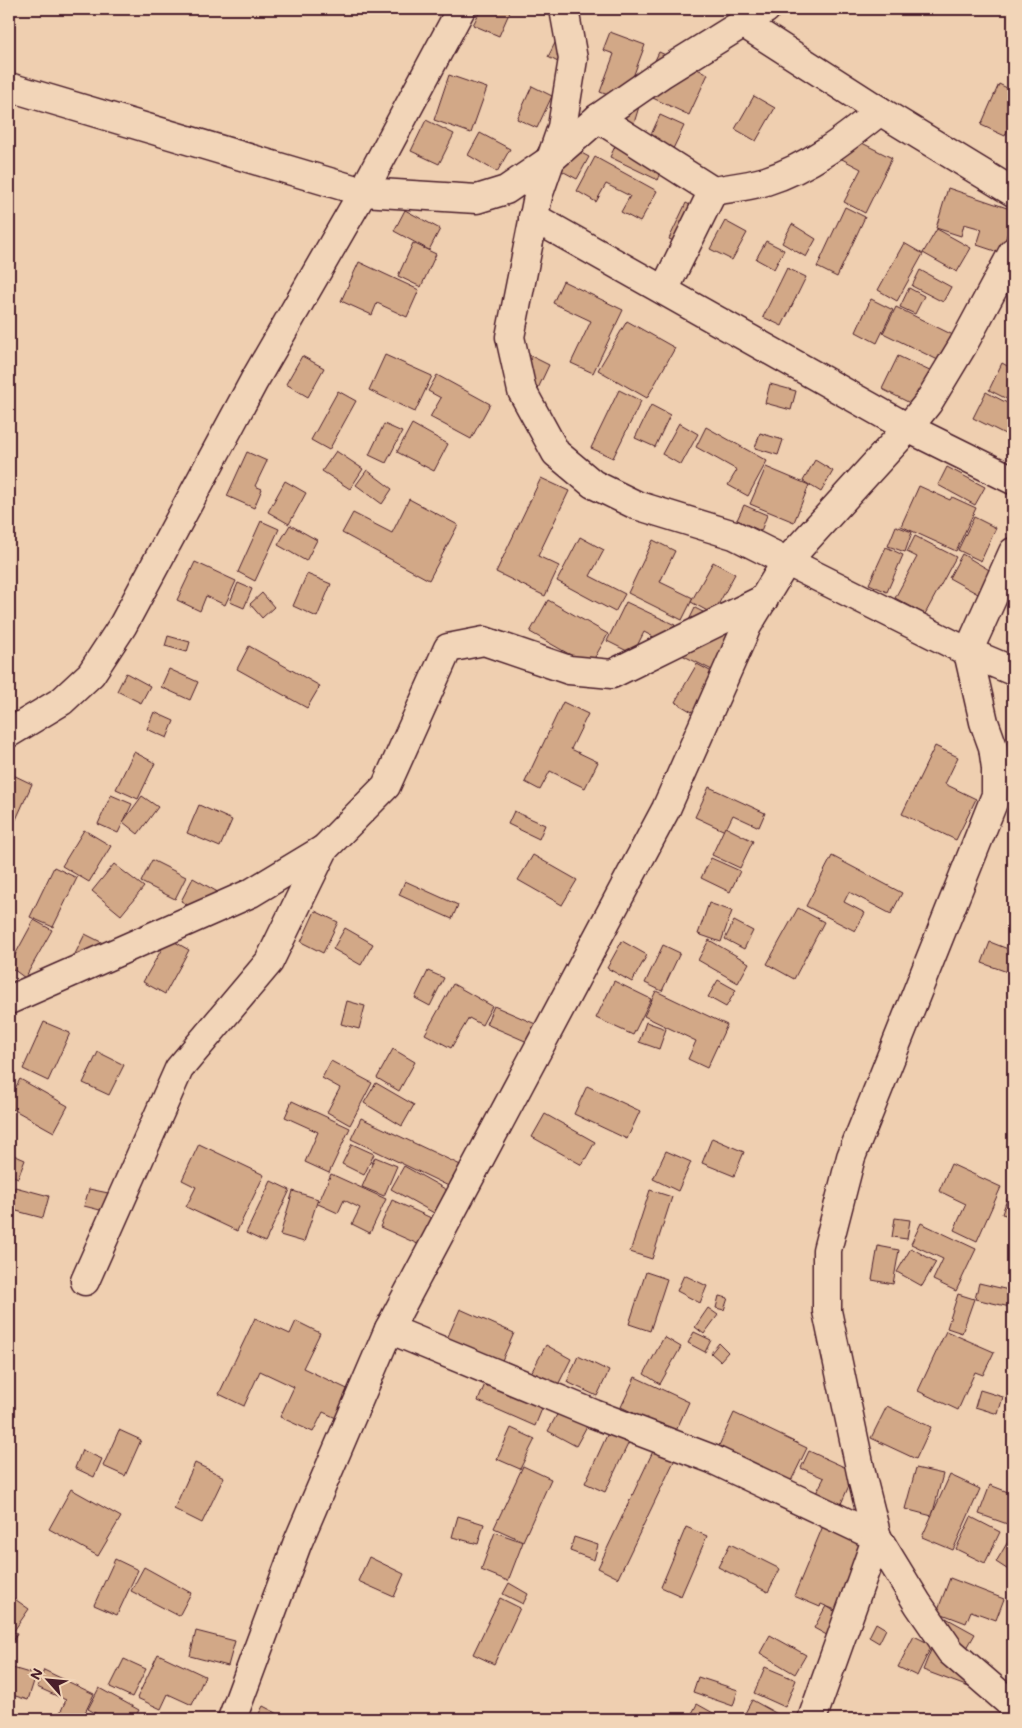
<svg xmlns="http://www.w3.org/2000/svg" width="1022" height="1728" viewBox="0 0 1022 1728" font-family="Mali,sans-serif">
	<style>
		.building { fill: #d2a887; stroke: #4a1f2b }
		.lines { fill: none; stroke-linecap: round; stroke-linejoin: round }
		.street-casing { stroke: #4a1f2b; stroke-width: 31 }
		.street { stroke: #f2d5b8; stroke-width: 28 }
	</style>
	<rect width="100%" height="100%" fill="#efcfb0"/>
	<filter id="ink" filterUnits="userSpaceOnUse"><feTurbulence type="fractalNoise" baseFrequency=".02" numOctaves="2"/><feDisplacementMap in="SourceGraphic" scale="10" xChannelSelector="R" yChannelSelector="G"/><feConvolveMatrix kernelMatrix="1 2 1 2 8 2 1 2 1" color-interpolation-filters="sRGB"/></filter>
	<g filter="url(#ink)">
		<!-- building -->
		<g class="building">
			<polygon points="481,9 511,9 499,36 473,25"/>
			<polygon points="561,31 566,66 548,57"/>
			<polygon points="610,32 645,45 624,101 600,92 614,54 603,50"/>
			<polygon points="659,52 708,74 689,115 640,92"/>
			<polygon points="449,75 487,88 471,133 434,120"/>
			<polygon points="999,84 1013,91 1013,117 1005,136 981,125"/>
			<polygon points="532,86 552,96 537,128 517,119"/>
			<polygon points="626,95 641,100 631,133 615,129"/>
			<polygon points="754,96 775,108 756,141 735,129"/>
			<polygon points="660,115 684,126 658,180 610,157 619,138 644,150"/>
			<polygon points="426,120 454,134 439,164 411,151"/>
			<polygon points="480,133 510,149 497,172 468,155"/>
			<polygon points="546,134 589,157 577,179 534,156"/>
			<polygon points="848,136 892,158 865,213 844,202 861,169 838,157"/>
			<polygon points="595,157 657,191 640,222 621,212 630,196 606,184 596,202 577,191"/>
			<polygon points="948,188 1013,210 1013,217 1001,253 977,245 982,229 964,224 961,236 936,228"/>
			<polygon points="686,203 706,213 690,248 669,239"/>
			<polygon points="845,207 865,217 837,277 817,267"/>
			<polygon points="405,210 440,229 429,250 394,231"/>
			<polygon points="725,221 747,233 732,260 710,249"/>
			<polygon points="792,224 816,239 806,257 782,243"/>
			<polygon points="937,229 971,248 957,272 923,253"/>
			<polygon points="766,241 784,250 774,269 756,259"/>
			<polygon points="413,243 436,254 421,287 398,276"/>
			<polygon points="904,243 923,254 897,301 878,290"/>
			<polygon points="359,262 419,290 407,317 377,303 372,315 341,301"/>
			<polygon points="787,268 806,277 782,326 763,317"/>
			<polygon points="920,270 951,287 943,302 912,286"/>
			<polygon points="563,281 623,310 593,373 571,363 591,321 553,303"/>
			<polygon points="909,288 924,296 915,314 900,307"/>
			<polygon points="871,299 893,310 877,343 856,332"/>
			<polygon points="896,307 953,335 940,361 883,333"/>
			<polygon points="627,321 675,348 647,398 598,370"/>
			<polygon points="525,353 549,365 534,397"/>
			<polygon points="385,355 432,376 415,412 369,390"/>
			<polygon points="302,356 324,368 308,397 286,384"/>
			<polygon points="898,356 936,374 920,408 882,389"/>
			<polygon points="1002,363 1013,369 1013,402 989,390"/>
			<polygon points="437,375 490,404 471,439 430,417 441,398 428,391"/>
			<polygon points="770,384 796,391 791,410 765,403"/>
			<polygon points="619,390 641,401 613,458 591,448"/>
			<polygon points="338,391 356,401 329,450 311,440"/>
			<polygon points="986,392 1013,406 1013,438 973,418"/>
			<polygon points="651,405 670,415 655,447 635,438"/>
			<polygon points="679,423 698,434 681,465 662,454"/>
			<polygon points="384,424 402,432 386,463 369,455"/>
			<polygon points="412,424 448,444 434,471 397,452"/>
			<polygon points="706,427 767,461 748,496 728,485 737,470 696,447"/>
			<polygon points="760,433 783,440 778,455 755,448"/>
			<polygon points="336,451 363,469 350,489 322,471"/>
			<polygon points="247,452 267,461 255,486 262,489 254,508 227,496"/>
			<polygon points="815,460 833,471 821,492 803,481"/>
			<polygon points="766,467 809,485 794,522 750,504"/>
			<polygon points="947,467 985,487 975,505 938,485"/>
			<polygon points="367,470 392,489 382,504 356,485"/>
			<polygon points="541,478 569,491 538,556 559,566 545,596 496,572"/>
			<polygon points="285,481 306,493 289,524 268,512"/>
			<polygon points="919,486 950,500 952,497 976,508 956,551 901,526"/>
			<polygon points="409,499 458,525 429,580 342,533 353,513 392,533"/>
			<polygon points="744,505 767,515 761,531 737,520"/>
			<polygon points="974,517 996,528 981,561 958,550"/>
			<polygon points="261,521 279,529 255,581 238,572"/>
			<polygon points="290,525 317,540 306,561 278,545"/>
			<polygon points="896,526 912,532 905,552 888,546"/>
			<polygon points="915,536 956,557 925,614 895,598 917,557 907,552"/>
			<polygon points="580,537 604,550 590,576 625,594 615,612 557,581"/>
			<polygon points="653,540 675,551 660,582 693,598 682,620 628,593"/>
			<polygon points="886,547 903,555 887,592 869,584"/>
			<polygon points="962,554 991,571 978,594 949,578"/>
			<polygon points="195,562 236,581 225,605 206,596 200,611 177,600"/>
			<polygon points="713,562 735,574 713,614 691,602"/>
			<polygon points="307,574 331,584 317,617 293,606"/>
			<polygon points="238,583 252,589 244,608 230,602"/>
			<polygon points="262,593 274,607 262,618 250,604"/>
			<polygon points="548,600 608,634 590,666 530,632"/>
			<polygon points="626,602 675,625 665,643 644,632 633,654 607,641"/>
			<polygon points="695,608 741,631 720,674 674,651"/>
			<polygon points="168,636 190,642 187,652 165,646"/>
			<polygon points="249,646 320,686 307,708 237,669"/>
			<polygon points="697,664 721,677 699,716 675,702"/>
			<polygon points="169,669 198,682 190,700 161,687"/>
			<polygon points="126,673 150,686 141,703 117,691"/>
			<polygon points="563,702 588,714 571,749 598,762 585,788 550,771 540,790 525,782"/>
			<polygon points="154,712 174,721 167,738 147,729"/>
			<polygon points="935,746 958,757 945,784 976,799 956,840 902,814"/>
			<polygon points="134,752 155,763 138,799 116,789"/>
			<polygon points="9,773 32,784 9,835"/>
			<polygon points="709,787 765,813 759,827 733,815 725,831 695,817"/>
			<polygon points="111,795 132,804 118,833 98,824"/>
			<polygon points="142,796 158,807 138,834 123,822"/>
			<polygon points="199,805 232,820 220,847 187,833"/>
			<polygon points="514,811 545,825 539,839 508,824"/>
			<polygon points="725,827 753,841 740,868 712,855"/>
			<polygon points="84,830 111,846 89,882 62,866"/>
			<polygon points="533,855 577,880 562,905 518,880"/>
			<polygon points="832,856 902,893 891,914 849,892 844,902 865,913 855,931 806,906"/>
			<polygon points="711,858 740,871 730,892 701,878"/>
			<polygon points="152,860 186,877 175,899 141,882"/>
			<polygon points="114,864 144,887 121,915 92,891"/>
			<polygon points="54,867 77,878 53,927 30,917"/>
			<polygon points="193,878 230,899 217,922 181,901"/>
			<polygon points="405,881 458,905 452,919 399,895"/>
			<polygon points="709,903 732,911 721,942 698,934"/>
			<polygon points="798,908 824,922 794,979 767,964"/>
			<polygon points="315,911 338,922 323,953 301,942"/>
			<polygon points="34,920 52,930 25,978 9,966"/>
			<polygon points="734,921 753,931 744,949 725,939"/>
			<polygon points="345,928 373,944 361,965 333,949"/>
			<polygon points="85,934 111,947 73,958"/>
			<polygon points="168,938 189,950 165,994 143,982"/>
			<polygon points="709,940 749,963 738,983 698,960"/>
			<polygon points="622,941 647,955 632,982 607,968"/>
			<polygon points="990,942 1013,951 1013,974 982,963"/>
			<polygon points="663,945 680,953 662,991 645,983"/>
			<polygon points="428,971 444,978 430,1006 415,998"/>
			<polygon points="718,980 736,990 726,1007 708,997"/>
			<polygon points="614,981 651,999 633,1035 596,1018"/>
			<polygon points="453,984 492,1006 482,1025 469,1018 451,1048 425,1034"/>
			<polygon points="656,991 727,1025 707,1068 688,1059 696,1041 644,1016"/>
			<polygon points="347,1001 365,1006 359,1029 341,1024"/>
			<polygon points="494,1006 547,1029 539,1047 486,1024"/>
			<polygon points="44,1022 70,1033 48,1081 23,1069"/>
			<polygon points="646,1022 666,1029 659,1049 639,1042"/>
			<polygon points="393,1049 415,1062 399,1091 377,1078"/>
			<polygon points="98,1052 124,1065 109,1095 83,1083"/>
			<polygon points="331,1061 372,1083 350,1125 327,1112 340,1088 322,1078"/>
			<polygon points="20,1079 68,1106 54,1132 9,1107 9,1100"/>
			<polygon points="376,1083 414,1105 402,1126 364,1103"/>
			<polygon points="587,1086 640,1111 627,1139 574,1114"/>
			<polygon points="292,1101 350,1128 329,1173 305,1162 318,1132 285,1117"/>
			<polygon points="545,1114 595,1142 582,1165 532,1137"/>
			<polygon points="361,1118 469,1169 459,1191 351,1139"/>
			<polygon points="712,1138 744,1152 734,1176 702,1163"/>
			<polygon points="199,1144 264,1175 237,1231 186,1207 196,1187 182,1180"/>
			<polygon points="352,1144 374,1154 364,1175 342,1164"/>
			<polygon points="666,1151 691,1162 678,1191 653,1179"/>
			<polygon points="9,1153 25,1160 18,1178 9,1174"/>
			<polygon points="375,1157 397,1166 384,1196 362,1187"/>
			<polygon points="951,1164 1001,1187 977,1241 954,1230 966,1204 939,1191"/>
			<polygon points="404,1166 447,1190 434,1213 391,1189"/>
			<polygon points="331,1174 386,1199 370,1233 352,1224 360,1208 344,1200 338,1213 318,1204"/>
			<polygon points="271,1181 290,1190 265,1242 246,1233"/>
			<polygon points="1012,1184 1013,1184 1013,1217 1002,1214"/>
			<polygon points="15,1187 49,1196 43,1218 9,1209"/>
			<polygon points="89,1189 113,1194 108,1212 84,1206"/>
			<polygon points="650,1190 672,1197 652,1259 630,1252"/>
			<polygon points="293,1191 318,1199 304,1242 280,1235"/>
			<polygon points="392,1200 442,1223 429,1249 380,1227"/>
			<polygon points="895,1218 910,1220 907,1239 892,1237"/>
			<polygon points="921,1223 976,1249 956,1291 933,1280 943,1259 911,1244"/>
			<polygon points="878,1246 899,1250 893,1284 872,1280"/>
			<polygon points="911,1248 936,1262 922,1286 897,1272"/>
			<polygon points="646,1272 667,1279 650,1331 629,1324"/>
			<polygon points="684,1275 707,1286 700,1303 677,1291"/>
			<polygon points="979,1283 1013,1291 1010,1307 975,1299"/>
			<polygon points="958,1294 974,1299 962,1333 947,1328"/>
			<polygon points="719,1296 728,1298 724,1310 716,1308"/>
			<polygon points="708,1308 718,1315 704,1334 695,1327"/>
			<polygon points="460,1309 514,1333 500,1365 446,1341"/>
			<polygon points="255,1318 290,1334 296,1321 320,1333 303,1368 360,1395 347,1423 323,1412 313,1432 280,1417 294,1387 260,1371 244,1406 219,1394"/>
			<polygon points="946,1331 994,1352 983,1375 975,1372 958,1410 918,1391"/>
			<polygon points="694,1332 711,1340 705,1352 688,1343"/>
			<polygon points="664,1337 681,1347 660,1384 644,1374"/>
			<polygon points="719,1343 728,1352 720,1361 711,1353"/>
			<polygon points="546,1345 571,1359 556,1389 530,1375"/>
			<polygon points="578,1356 609,1371 597,1396 567,1382"/>
			<polygon points="635,1377 689,1402 675,1433 621,1407"/>
			<polygon points="487,1379 544,1404 535,1426 478,1401"/>
			<polygon points="980,1390 1003,1397 998,1414 975,1407"/>
			<polygon points="887,1406 931,1427 916,1459 871,1438"/>
			<polygon points="559,1411 587,1426 576,1446 548,1431"/>
			<polygon points="734,1413 807,1448 789,1485 717,1450"/>
			<polygon points="511,1428 535,1439 520,1469 497,1459"/>
			<polygon points="119,1430 141,1440 125,1476 103,1466"/>
			<polygon points="608,1433 629,1442 605,1492 585,1483"/>
			<polygon points="655,1447 676,1457 618,1578 598,1568"/>
			<polygon points="82,1450 102,1459 94,1477 75,1468"/>
			<polygon points="809,1451 855,1472 840,1506 815,1495 824,1478 801,1468"/>
			<polygon points="195,1463 224,1477 202,1523 174,1509"/>
			<polygon points="523,1466 551,1479 523,1541 494,1528"/>
			<polygon points="916,1468 943,1474 932,1516 905,1509"/>
			<polygon points="950,1475 980,1489 953,1550 922,1537"/>
			<polygon points="990,1485 1013,1494 1013,1526 979,1514"/>
			<polygon points="71,1489 121,1517 98,1556 49,1529"/>
			<polygon points="458,1516 484,1524 478,1544 452,1537"/>
			<polygon points="971,1517 1000,1532 985,1563 956,1549"/>
			<polygon points="823,1526 873,1546 845,1614 821,1604 820,1607 794,1596"/>
			<polygon points="686,1527 707,1536 681,1596 661,1587"/>
			<polygon points="495,1532 523,1542 508,1581 481,1570"/>
			<polygon points="1013,1533 1013,1573 996,1562"/>
			<polygon points="574,1537 598,1545 594,1560 570,1551"/>
			<polygon points="730,1544 780,1569 768,1592 718,1567"/>
			<polygon points="369,1557 404,1574 394,1597 358,1581"/>
			<polygon points="115,1559 138,1570 117,1615 94,1605"/>
			<polygon points="144,1567 191,1593 179,1616 131,1591"/>
			<polygon points="950,1578 1004,1599 996,1620 971,1611 966,1623 937,1612"/>
			<polygon points="509,1583 528,1594 523,1604 503,1594"/>
			<polygon points="9,1595 29,1609 13,1632 9,1629"/>
			<polygon points="500,1598 520,1608 494,1664 473,1654"/>
			<polygon points="826,1606 846,1618 834,1639 814,1628"/>
			<polygon points="946,1618 975,1634 963,1655 934,1639"/>
			<polygon points="876,1623 886,1629 879,1643 869,1637"/>
			<polygon points="9,1630 17,1633 9,1651"/>
			<polygon points="196,1631 235,1641 228,1666 190,1656"/>
			<polygon points="770,1635 806,1655 795,1674 760,1653"/>
			<polygon points="914,1636 932,1645 917,1676 898,1667"/>
			<polygon points="933,1645 974,1689 923,1670"/>
			<polygon points="158,1654 205,1676 192,1705 168,1694 161,1709 137,1698"/>
			<polygon points="124,1659 146,1669 132,1697 110,1687"/>
			<polygon points="9,1667 36,1675 28,1700 9,1694"/>
			<polygon points="765,1667 796,1680 785,1707 754,1693"/>
			<polygon points="44,1670 94,1694 82,1719 73,1719 60,1713 66,1700 37,1687"/>
			<polygon points="698,1677 738,1690 733,1706 693,1692"/>
			<polygon points="99,1688 139,1710 134,1719 106,1719 88,1709"/>
			<polygon points="752,1700 781,1716 779,1719 742,1719"/>
			<polygon points="697,1704 724,1719 689,1719"/>
			<polygon points="263,1706 288,1719 256,1719"/>
			<polygon points="632,1713 645,1719 629,1719"/>
			<polygon points="50,1714 68,1719 49,1719"/>
		</g>
		<g class="lines">
			<!-- street casing -->
			<g class="street-casing">
				<g id="street">
					<polyline points="564,9 573,59 562,127 538,196 510,337 522,391 556,453 593,484 636,505 734,535 968,652 1013,671"/>
					<polyline points="743,23 880,111 1013,192"/>
					<polyline points="9,87 363,192 477,199 506,190 550,160 598,118 663,73 766,9"/>
					<polyline points="598,118 713,191"/>
					<polyline points="533,217 908,428 1013,480"/>
					<path d="M 664,290 L 713,191 C 731,188 749,186 766,181 C 810,167 845,139 880,111"/>
					<polyline points="9,733 62,701 91,674 123,625 254,381 363,192 461,9"/>
					<polyline points="9,1000 251,893 324,849 386,786 448,648 484,641 569,670 612,674 764,599"/>
					<polyline points="85,1281 179,1069 269,962 324,849"/>
					<polyline points="389,1329 594,1414 712,1459 877,1537 918,1604 951,1652 1011,1704"/>
					<polyline points="232,1719 297,1544 389,1329 666,809 747,626 786,562 908,428 928,403 963,345 1013,252"/>
					<polyline points="812,1719 877,1537 863,1482 827,1311 827,1250 851,1157 996,795 996,768 993,747 984,722 968,652 1013,552"/>
				</g>
			</g>
			<!-- street -->
			<use href="#street" class="street"/>
		</g>
	</g>
	<!-- margin -->
	<rect width="1022" height="1728" fill="none" stroke="#f2d5b8" stroke-width="30"/>
	<rect x="15" y="15" width="992" height="1698" fill="none" stroke="#4a1f2b" stroke-width="2" filter="url(#ink)"/>
	<!-- north arrow -->
	<g transform="translate(48 1680) rotate(297)" stroke="#f2d5b8" stroke-width="4" paint-order="stroke">
	<path d="M0-4L9 19L0 12L-9 19Z" fill="#4a1f2b"/>
	<text y="-8" font-size="14" font-weight="bold" text-anchor="middle" fill="#4a1f2b">N</text>
	</g>
</svg>
